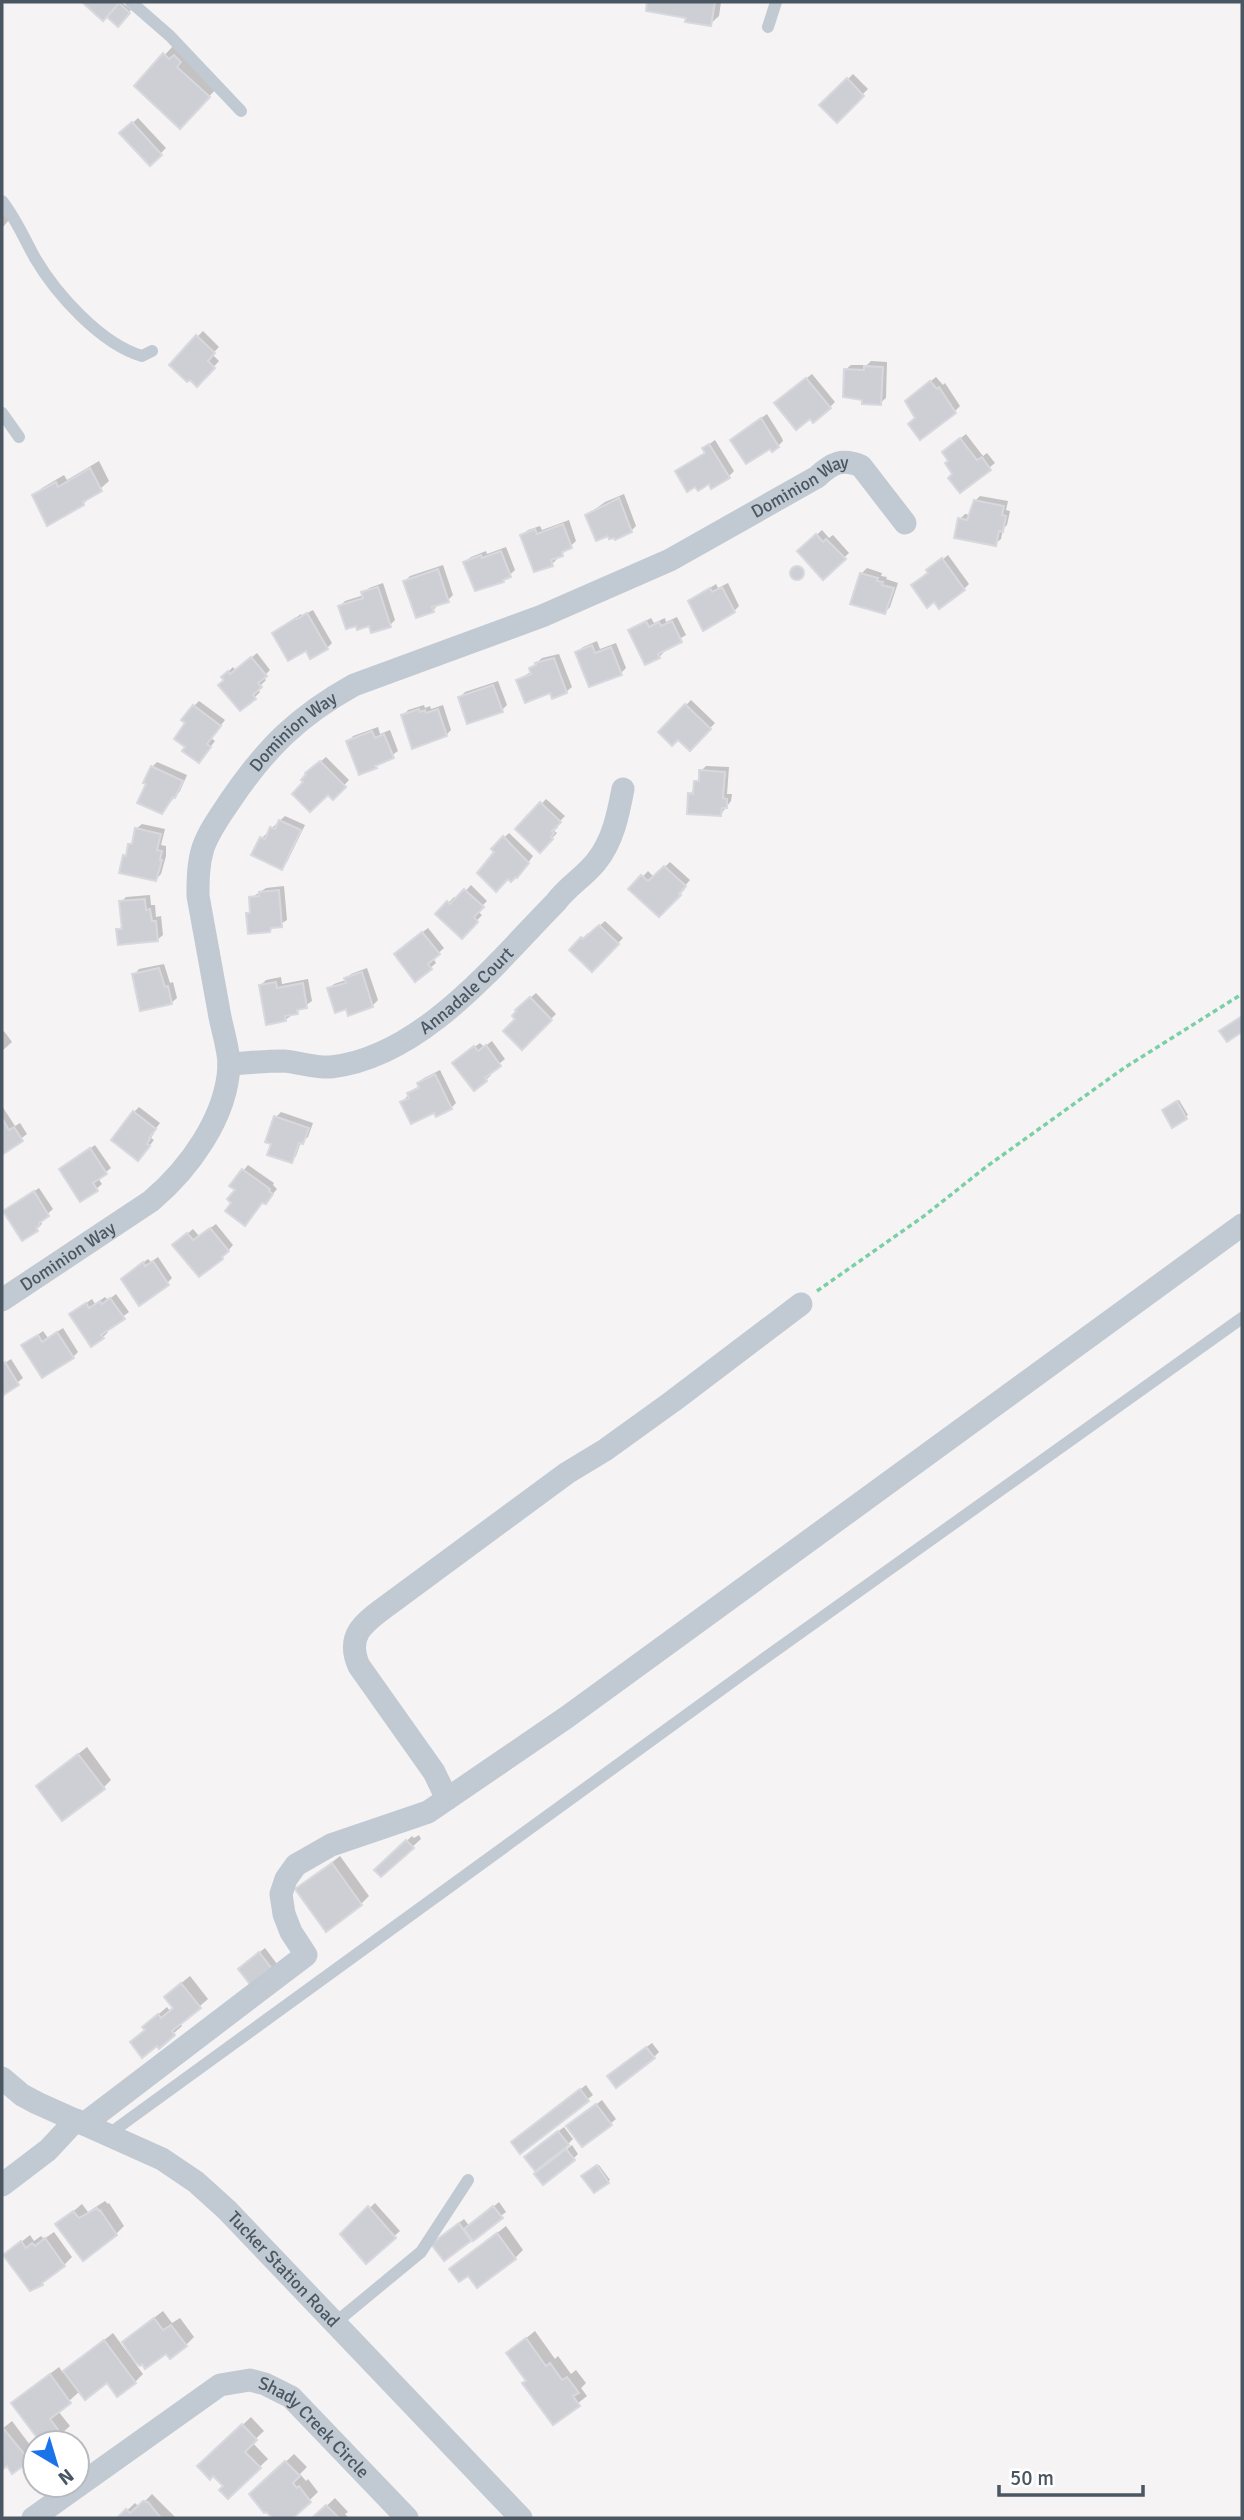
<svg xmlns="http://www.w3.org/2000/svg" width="1244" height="2520" viewBox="0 0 1244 2520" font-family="Signika,sans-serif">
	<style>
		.shadow { fill: #0003 }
		.building { fill: #cdcfd5; stroke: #d7d9de; stroke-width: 2 }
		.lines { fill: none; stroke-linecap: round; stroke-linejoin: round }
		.path { stroke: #7ad0a6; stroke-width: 3.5; stroke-dasharray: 5 3.5; stroke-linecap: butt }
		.lane { stroke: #c1cad2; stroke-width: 12 }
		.street { stroke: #c1cad2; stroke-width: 23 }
		.labels { text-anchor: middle; stroke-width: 5; stroke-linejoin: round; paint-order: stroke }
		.street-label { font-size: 18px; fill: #4a5661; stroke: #fff }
	</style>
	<rect width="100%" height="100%" fill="#f5f3f3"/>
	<!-- shadow -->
	<g class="shadow">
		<polygon points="85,2 121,2 131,10 118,25 112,9 103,18"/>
		<polygon points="649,2 721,2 719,16 710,24 688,16 648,10"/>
		<polygon points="173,46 217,88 188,119 136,86"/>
		<polygon points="853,74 868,89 837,120 822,105"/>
		<polygon points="138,118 166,148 150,164 122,133"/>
		<polygon points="2,212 9,220 2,228"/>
		<polygon points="203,331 219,347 212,354 219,361 197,385 171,364"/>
		<polygon points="871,361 887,362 886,398 880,403 845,370 851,365 867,365"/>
		<polygon points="812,374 835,402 830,407 810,416 782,398"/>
		<polygon points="936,377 943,385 945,383 960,406 955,411 917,418 912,396"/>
		<polygon points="767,414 782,438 783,441 778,446 737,435"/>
		<polygon points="966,434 983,456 987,453 995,463 960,491 950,460 949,447"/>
		<polygon points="715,440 734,471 729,476 677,471 706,452 704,448"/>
		<polygon points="99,461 109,481 83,504 34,496 42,488 64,475 67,480"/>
		<polygon points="624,494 636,526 631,531 587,515 605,502"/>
		<polygon points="980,496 1008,501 1006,510 1010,511 1007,525 1003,529 1001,539 995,544 960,519 965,514 971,515 975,501"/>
		<polygon points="569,520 576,541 562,554 556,557 557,559 552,564 522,535 528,530 540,526 542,530"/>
		<polygon points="822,530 829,538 833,535 849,553 823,577 799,551"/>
		<polygon points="506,547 515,570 503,581 465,562 471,557 486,551 487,554"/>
		<polygon points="948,555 969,584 964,589 918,580"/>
		<polygon points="443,565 453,595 448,600 438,604 433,611 405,581 410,576"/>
		<circle cx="798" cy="572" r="6"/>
		<polygon points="867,568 882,573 881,576 887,577 886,579 898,583 890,607 885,612 853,603 862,573"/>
		<polygon points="383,583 395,620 390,625 370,624 340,606 345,601 364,595 369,588"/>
		<polygon points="728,583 739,606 734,611 690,601 716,584 718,588"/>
		<polygon points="313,610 332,643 327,648 306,649 274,634 301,614 302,616"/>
		<polygon points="677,617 686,635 663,649 664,652 659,657 630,630 651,618 654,623 665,618 666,622"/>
		<polygon points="597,641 600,649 616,643 626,668 621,673 577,652 583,647"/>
		<polygon points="257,653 270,670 263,677 266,680 257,689 260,692 255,697 226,680 228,672 233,667 236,671"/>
		<polygon points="559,654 572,687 566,692 518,680 532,671 531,668 542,658"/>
		<polygon points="498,681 507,705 502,710 460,697 465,692"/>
		<polygon points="691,700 715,723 690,749 678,737 660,732"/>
		<polygon points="199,701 225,720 211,738 215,741 204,755 187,723 194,706"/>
		<polygon points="424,705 425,708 430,706 431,709 443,705 451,730 446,735 403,716 408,710"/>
		<polygon points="378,727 380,734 390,730 398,751 375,767 348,742 353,736"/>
		<polygon points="326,757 349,780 333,797 306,782 307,773"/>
		<polygon points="157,762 187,775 180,791 162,812 148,784 152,767"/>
		<polygon points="706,766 729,767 727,794 732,794 731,801 721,814 690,794 695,788 701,771"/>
		<polygon points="546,799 565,816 556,825 558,827 554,831 557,833 540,851 518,829"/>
		<polygon points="285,816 305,825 287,862 282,868 254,855 262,838 267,833 269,834 272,828"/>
		<polygon points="142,824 165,829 161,845 166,846 166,856 161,874 156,879 125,856 129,852 136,829"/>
		<polygon points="509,833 533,856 522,871 493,848"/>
		<polygon points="670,862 690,880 683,888 685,889 659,915 631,889 648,871 654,877"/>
		<polygon points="471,885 487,901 477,911 482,915 462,936 438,914 454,897 457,900"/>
		<polygon points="284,886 287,920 270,930 248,914 251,910 251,898 266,888"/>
		<polygon points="150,895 151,905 155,905 156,917 161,916 163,935 157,940 118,930 123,925 121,902 126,897"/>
		<polygon points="605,921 623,938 592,970 571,950 588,933 589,935"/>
		<polygon points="428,928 444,948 433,958 436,963 416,980 401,949"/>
		<polygon points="164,964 170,983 173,982 177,998 171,1003 134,975 139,969"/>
		<polygon points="367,968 378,1000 372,1006 347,1007 329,989 334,984 346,980 351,974"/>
		<polygon points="281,977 282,984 308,979 312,1001 285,1020 261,985 266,980"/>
		<polygon points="536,993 556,1014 522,1048 517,1019 522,1005"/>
		<polygon points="4,1031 12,1042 2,1051 2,1033"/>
		<polygon points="492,1041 505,1059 489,1072 491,1075 486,1080 460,1058 480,1043 484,1047"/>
		<polygon points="440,1070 456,1103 451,1108 435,1110 402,1102 414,1089 420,1086 419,1083 424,1078"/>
		<polygon points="1179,1100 1188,1115 1173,1125 1166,1108"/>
		<polygon points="2,1106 15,1126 20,1123 27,1134 2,1153"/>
		<polygon points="139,1107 160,1123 153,1132 154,1133 151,1138 154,1140 143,1154 134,1112"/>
		<polygon points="281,1112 313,1123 308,1137 301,1142 296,1156 291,1161 273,1143 276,1117"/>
		<polygon points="95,1145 111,1168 98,1178 102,1184 96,1189 61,1169"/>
		<polygon points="248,1165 274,1183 273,1185 277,1189 271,1196 263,1201 234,1202 237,1189 232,1185"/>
		<polygon points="39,1188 53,1209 44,1217 41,1222 42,1224 37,1229 5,1211"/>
		<polygon points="216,1224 233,1245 222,1258 179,1241 193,1229 199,1236"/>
		<polygon points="158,1257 172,1278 167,1283 128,1274 148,1259 151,1262"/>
		<polygon points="116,1294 129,1312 106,1329 108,1332 103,1337 77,1310 92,1299 95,1304 105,1297 108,1300"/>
		<polygon points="63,1328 78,1352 73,1357 23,1346 43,1331 48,1338"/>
		<polygon points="11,1359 23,1378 4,1393 5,1395 2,1398 2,1365"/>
		<polygon points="87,1747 111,1780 103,1788 38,1786"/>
		<polygon points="419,1835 421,1839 381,1875 376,1870 412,1836 414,1838"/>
		<polygon points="340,1856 369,1896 361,1904 298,1889"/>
		<polygon points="265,1948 277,1964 272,1969 245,1964"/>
		<polygon points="190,1976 208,1999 180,2023 182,2026 159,2046 146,2029 153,2019 167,2007 170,2011 174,2008 174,1989"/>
		<polygon points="652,2043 659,2052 654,2057 614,2071"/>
		<polygon points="586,2085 593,2095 520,2152 518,2137"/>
		<polygon points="602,2100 616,2119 610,2124 573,2122"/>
		<polygon points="564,2127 573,2139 568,2144 531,2152"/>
		<polygon points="572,2145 578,2154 573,2159 542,2169"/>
		<polygon points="599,2165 610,2180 608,2182 586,2174"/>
		<polygon points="105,2201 108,2204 109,2203 124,2226 116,2234 58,2224 82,2204 88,2212"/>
		<polygon points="499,2202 506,2212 444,2259 438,2239 464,2219 470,2227"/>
		<polygon points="375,2203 400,2231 366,2261 342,2234"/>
		<polygon points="506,2226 523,2250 515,2258 452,2269"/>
		<polygon points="54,2232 72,2257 64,2265 5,2255 30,2235 34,2241 41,2236 44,2239"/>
		<polygon points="163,2311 172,2323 180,2318 194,2337 186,2345 166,2352 133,2334"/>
		<polygon points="535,2331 555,2359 558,2356 571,2374 576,2370 586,2383 581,2388 587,2396 553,2423 528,2380 508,2353"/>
		<polygon points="113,2333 143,2374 135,2382 107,2381 80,2391 58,2411 70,2426 51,2443 43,2443 22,2395 59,2367 63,2373"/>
		<polygon points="251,2417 264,2431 252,2442 268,2459 228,2497 226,2486 213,2473 199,2466"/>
		<polygon points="12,2421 30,2445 32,2444 35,2448 35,2453 13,2472 7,2464 2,2468 2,2429"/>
		<polygon points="294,2454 307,2467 300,2474 306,2481 308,2479 318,2492 291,2518 275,2518 251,2495"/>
		<polygon points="152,2494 176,2518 119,2518 135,2503 139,2507"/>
		<polygon points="335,2498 348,2512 345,2514 349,2518 314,2518"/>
	</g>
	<!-- building -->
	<g class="building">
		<polygon points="82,2 119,2 120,3 103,21"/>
		<polygon points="647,2 715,2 711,26 685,22 686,18 646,11"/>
		<polygon points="119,3 130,13 118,27 107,17"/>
		<polygon points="163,53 169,59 174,55 181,62 177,67 210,97 180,129 134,86"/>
		<polygon points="847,78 864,96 837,123 819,105"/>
		<polygon points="132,122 162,155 150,166 119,133"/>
		<polygon points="196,335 215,353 208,361 215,368 197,387 190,380 187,382 169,365"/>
		<polygon points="864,366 883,367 881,405 862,404 862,400 843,397 844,369 864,370"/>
		<polygon points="806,378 831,408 813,423 810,419 796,430 774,403"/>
		<polygon points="930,381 937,389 939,387 956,413 920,440 908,424 915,418 905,401"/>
		<polygon points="761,418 779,447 772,452 770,449 746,464 730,440"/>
		<polygon points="960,438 977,460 982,457 991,470 960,493 948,478 952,474 945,463 948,461 942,452"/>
		<polygon points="709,444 730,478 711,489 709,484 698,491 695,487 687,492 675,471 705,453 702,448"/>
		<polygon points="90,468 102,491 83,502 84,505 47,526 32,495 56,482 58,487"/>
		<polygon points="619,498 632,532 615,540 614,538 609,539 608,536 596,541 585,515"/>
		<polygon points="974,500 1004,506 1002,515 1006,516 1003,532 999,531 996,546 954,538 958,518 967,520"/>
		<polygon points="563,524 572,548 562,552 563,556 551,560 553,566 534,572 520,535 535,529 537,534"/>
		<polygon points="816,534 823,542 826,539 846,559 823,580 797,551"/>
		<polygon points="501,551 511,577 503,580 504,582 475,591 463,562 481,555 482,558"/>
		<polygon points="942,558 965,590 939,609 934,602 927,608 911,585 928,573 926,570"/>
		<circle cx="797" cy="573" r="7"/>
		<polygon points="438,569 449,602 432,607 434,612 416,618 403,581"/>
		<polygon points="860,573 878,578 877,581 883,582 882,585 894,588 885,614 850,604"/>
		<polygon points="378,587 391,627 371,633 369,626 357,630 356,626 346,629 338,606 363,598 361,592"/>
		<polygon points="722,587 735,612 703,631 688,601 710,588 712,592"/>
		<polygon points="307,613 328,649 310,659 306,651 288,661 272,633 296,618 297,619"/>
		<polygon points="646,621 649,627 659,622 661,626 672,621 682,642 658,654 660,658 645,665 628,630"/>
		<polygon points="592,645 595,653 611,647 622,675 589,687 575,652"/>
		<polygon points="251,657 267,676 258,683 262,687 253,695 256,699 240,711 218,685 224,680 221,677 228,671 230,674"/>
		<polygon points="554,658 567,693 552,699 550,693 525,703 516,680 531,674 529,668 536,665 535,663"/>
		<polygon points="493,685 503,712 467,724 458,697"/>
		<polygon points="685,704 711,729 690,751 678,740 672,746 658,732"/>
		<polygon points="193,705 221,726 207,744 211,747 199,763 182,751 185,747 174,739 185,723 181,720"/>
		<polygon points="419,709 420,712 425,710 426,713 438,709 447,736 412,749 401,715"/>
		<polygon points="372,731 375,738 384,734 394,758 375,766 377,768 359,775 346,741"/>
		<polygon points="320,761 346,787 333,800 328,795 310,812 292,794 303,782 301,780 306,774 305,773"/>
		<polygon points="151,766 183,781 175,798 173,797 162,814 137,803 146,784 143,783"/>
		<polygon points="699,770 725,772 723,798 727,799 727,808 722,808 721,816 687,814 688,793 693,794 694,781 699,781"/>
		<polygon points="540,802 561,822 552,831 554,833 551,837 553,839 540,853 515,829"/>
		<polygon points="279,820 301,830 282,870 251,855 260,837 265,839 270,827 275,829"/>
		<polygon points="135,828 161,834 157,850 162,851 160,860 162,860 156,881 119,873 123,855 126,856 128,844 132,844"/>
		<polygon points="503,836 529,863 517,878 516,877 511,882 508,879 496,892 477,873 494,852 491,849"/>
		<polygon points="664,866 686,886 679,894 681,895 659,917 628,889 641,875 648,881"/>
		<polygon points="464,889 484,907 474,917 478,922 462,939 435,914 447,901 450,904"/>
		<polygon points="279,890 282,927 271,928 270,932 248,934 246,913 250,913 249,897 259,896 259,892"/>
		<polygon points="145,899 146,910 150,909 152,921 156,921 158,941 118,945 116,929 122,929 119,901"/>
		<polygon points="599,925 619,944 592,972 569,950 581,937 583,939"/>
		<polygon points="422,932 440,954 428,964 432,969 415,982 394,954"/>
		<polygon points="159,968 165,987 168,986 172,1004 140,1011 132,974"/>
		<polygon points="362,972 373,1007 348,1016 346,1009 335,1013 327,988 346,983 344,978"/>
		<polygon points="276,982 277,988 303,983 307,1008 297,1010 298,1014 285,1016 286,1021 266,1025 259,985"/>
		<polygon points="530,997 552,1020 522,1050 503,1031 515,1019 512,1016 516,1011 515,1010"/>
		<polygon points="1242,1016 1242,1032 1227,1042 1219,1031"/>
		<polygon points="486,1045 501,1066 485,1078 487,1081 474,1091 452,1063 474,1046 478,1051"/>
		<polygon points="435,1074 452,1109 436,1117 434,1113 411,1124 400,1102 409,1098 407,1093 419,1088 417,1083"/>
		<polygon points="1177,1101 1187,1119 1172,1128 1162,1110"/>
		<polygon points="133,1111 156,1129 149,1138 150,1139 147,1144 150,1146 138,1161 111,1140"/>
		<polygon points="274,1116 309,1128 303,1144 299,1143 292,1163 267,1155 271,1144 265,1142"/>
		<polygon points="2,1118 9,1130 14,1127 23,1141 2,1155"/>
		<polygon points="90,1148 107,1174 93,1183 98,1191 80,1202 59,1169"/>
		<polygon points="242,1169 270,1189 269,1191 273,1194 266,1204 262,1203 245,1226 225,1211 231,1203 227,1199 235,1190 229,1186"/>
		<polygon points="34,1191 49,1216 39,1223 40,1225 36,1228 38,1231 22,1241 3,1211"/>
		<polygon points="210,1228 229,1251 222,1257 223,1259 199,1277 172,1245 187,1233 193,1240"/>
		<polygon points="153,1261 169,1285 139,1306 121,1279 143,1262 145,1266"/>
		<polygon points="110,1298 125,1319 101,1335 104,1338 91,1347 69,1314 86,1303 89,1308 100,1301 102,1304"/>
		<polygon points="57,1332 74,1358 42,1378 21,1345 38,1335 42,1342"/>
		<polygon points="5,1362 19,1385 2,1396 2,1365"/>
		<polygon points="78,1754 105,1789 62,1821 36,1786"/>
		<polygon points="406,1840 414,1848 381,1877 374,1870"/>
		<polygon points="332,1863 362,1905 326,1932 295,1889"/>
		<polygon points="259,1952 273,1970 252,1987 238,1969"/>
		<polygon points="181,1983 201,2008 172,2031 175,2035 159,2049 157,2046 142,2058 130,2042 145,2030 142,2027 158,2014 161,2018 173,2008 164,1997"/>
		<polygon points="646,2047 655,2058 616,2088 607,2076"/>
		<polygon points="580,2089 589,2101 520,2154 511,2142"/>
		<polygon points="596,2104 612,2125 582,2147 566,2126"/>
		<polygon points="558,2131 569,2145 535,2171 524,2157"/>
		<polygon points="566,2149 575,2160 543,2185 534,2174"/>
		<polygon points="597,2165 609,2183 594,2193 581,2176"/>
		<polygon points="368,2206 396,2238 366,2264 340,2234"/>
		<polygon points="493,2206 503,2218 473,2241 464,2229"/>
		<polygon points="97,2208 99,2211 100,2210 117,2235 83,2261 55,2224 73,2211 79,2218"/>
		<polygon points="459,2223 471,2241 444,2261 431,2244"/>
		<polygon points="497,2233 516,2259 477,2288 468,2276 459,2282 449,2269"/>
		<polygon points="45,2238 65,2266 42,2283 43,2285 30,2291 3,2255 21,2241 26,2248 32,2243 35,2246"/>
		<polygon points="154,2318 163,2330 171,2325 187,2346 170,2359 166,2354 145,2369 142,2364 140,2366 135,2362 122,2342"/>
		<polygon points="526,2338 546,2366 550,2363 562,2380 567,2377 579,2393 573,2396 580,2406 553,2425 522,2383 526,2381 506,2353"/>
		<polygon points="104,2340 136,2383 117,2397 107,2383 85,2400 63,2371"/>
		<polygon points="50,2374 71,2403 50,2419 63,2436 54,2443 41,2443 11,2403"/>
		<polygon points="242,2424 257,2440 245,2452 261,2468 228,2499 219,2490 223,2486 213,2476 210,2480 197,2466"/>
		<polygon points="3,2428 30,2461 12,2474 7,2466 2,2470"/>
		<polygon points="285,2461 300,2476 293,2483 297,2488 299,2486 311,2502 293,2518 273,2518 266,2512 264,2513 249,2494"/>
		<polygon points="143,2501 148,2502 161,2518 117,2518 126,2509 130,2513"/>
		<polygon points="326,2505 339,2518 312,2518"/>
	</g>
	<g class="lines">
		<!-- path -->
		<polyline class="path" points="817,1291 924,1216 986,1167 1124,1068 1242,994"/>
		<!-- lane -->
		<g class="lane">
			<polyline points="131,2 170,36 241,111"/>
			<polyline points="768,27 776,2"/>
			<path d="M 2,201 C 16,219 24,238 35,258 C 56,294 101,344 142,356 L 152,351"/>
			<polyline points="2,413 19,437"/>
			<polyline points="109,2134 758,1663 1242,1318"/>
			<polyline points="335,2323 421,2252 468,2180"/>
		</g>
		<!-- street -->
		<g class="street">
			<path id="s1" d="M 229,1064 C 247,1063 265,1061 283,1061 C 299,1062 314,1068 331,1067 C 422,1057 496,963 556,902 C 568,886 584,877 596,862 C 613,841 618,815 623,789"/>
			<path id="s2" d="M 2,1300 L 151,1201 C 189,1169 227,1117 229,1065 C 229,1050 223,1032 220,1017 C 213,977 205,936 198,896 C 198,880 198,864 203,848 C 209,831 220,816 230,801 C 265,749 298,716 354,685 L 542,616 L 670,560 L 817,477 C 832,463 842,458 861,466 L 905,523"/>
			<path d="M 447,1799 L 434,1772 L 359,1666 C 345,1635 365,1622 388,1605 L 567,1473 L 605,1450 L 673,1401 L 801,1304"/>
			<path id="s3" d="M 2,2078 L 22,2095 L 37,2103 L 162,2159 L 196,2182 L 227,2210 L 521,2518"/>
			<polyline points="84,2124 306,1955 291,1932 284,1914 281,1894 286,1879 296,1865 331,1845 428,1812 567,1717 1242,1225"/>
			<polyline points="2,2185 48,2150 76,2120"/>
			<path id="s4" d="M 33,2518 L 220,2385 L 250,2380 L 265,2384 L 291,2397 L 407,2518"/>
		</g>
	</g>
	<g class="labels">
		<!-- street labels -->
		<g class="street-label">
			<text dy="6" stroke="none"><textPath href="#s2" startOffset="1276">Dominion Way</textPath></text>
			<text dy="6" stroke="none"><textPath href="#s2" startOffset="709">Dominion Way</textPath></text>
			<text dy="6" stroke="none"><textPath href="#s1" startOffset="261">Annadale Court</textPath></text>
			<text dy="6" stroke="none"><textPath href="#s2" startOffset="79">Dominion Way</textPath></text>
			<text dy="6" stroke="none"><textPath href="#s3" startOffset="345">Tucker Station Road</textPath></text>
			<text dy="6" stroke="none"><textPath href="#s4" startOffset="341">Shady Creek Circle</textPath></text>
		</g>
	</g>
	<!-- border -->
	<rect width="1244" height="2520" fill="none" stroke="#4a5661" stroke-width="7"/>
	<!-- north arrow -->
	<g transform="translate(56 2464) rotate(142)"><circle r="33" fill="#ffffff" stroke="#b7bbc0" stroke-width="2"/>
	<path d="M0-5L12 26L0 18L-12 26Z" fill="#1a73e8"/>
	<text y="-10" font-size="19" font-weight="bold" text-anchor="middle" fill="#4a5661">N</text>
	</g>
	<!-- scale -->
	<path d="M999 2485v10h144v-10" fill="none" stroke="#4a5661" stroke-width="3.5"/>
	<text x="1010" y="2485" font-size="21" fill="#4a5661" stroke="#ffffff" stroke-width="5" paint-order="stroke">50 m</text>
</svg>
